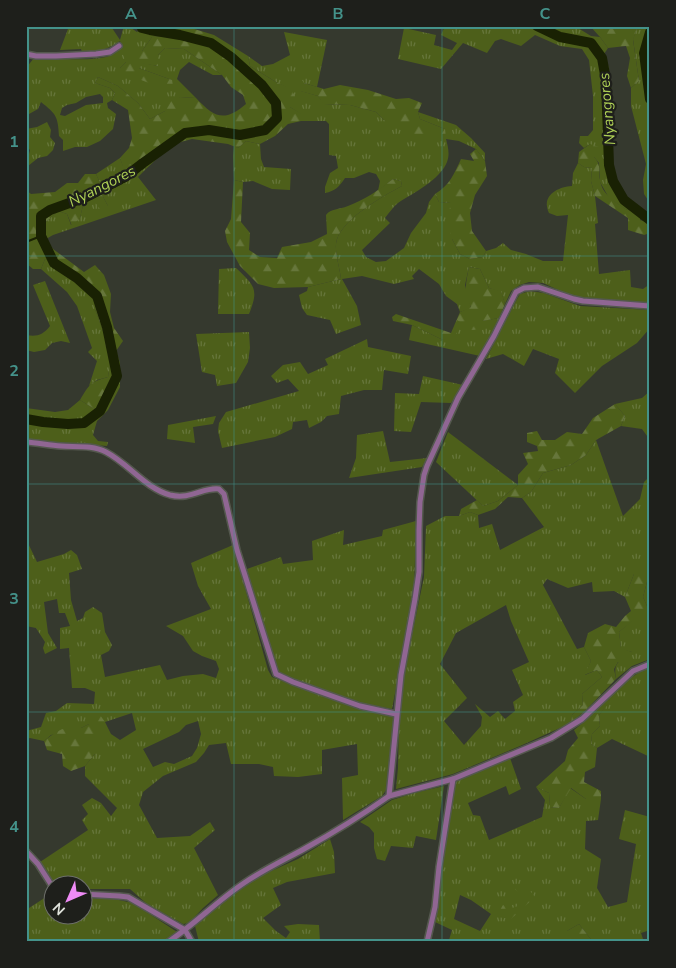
<svg xmlns="http://www.w3.org/2000/svg" width="676" height="968" viewBox="0 0 676 968" font-family="'Nunito Sans',sans-serif">
	<style>
		.grass { fill: url(#grass-tufts); fill-rule: evenodd }
		.forest { fill: url(#forest-firs) }
		.lines { fill: none; stroke-linecap: round; stroke-linejoin: round }
		.stream { stroke: #192103; stroke-width: 2 }
		.river { stroke: #192103; stroke-width: 10 }
		.street-casing { stroke: #54584e; stroke-width: 8 }
		.street { stroke: #906693; stroke-width: 5 }
		.grid { fill: none; stroke: #44928a; stroke-width: 1; stroke-opacity: 0.55 }
		.labels { text-anchor: middle; stroke-width: 4.5; stroke-linejoin: round; paint-order: stroke }
		.water-label { font-size: 15px; font-style: italic; fill: #b0d256; stroke: #1e1f1b }
		.neatline { fill: none; stroke: #44928a; stroke-width: 2 }
		.grid-label { font-size: 16px; text-anchor: middle; font-weight: bold; fill: #44928a }
	</style>
	<defs>
		<pattern id="grass-tufts" width="24" height="20" patternUnits="userSpaceOnUse" patternTransform="scale(1.25)"><rect width="24" height="20" fill="#4d5f1a"/><path d="M3 7l-1-3M5 7V3M7 7l1-3M15 17l-1-3M17 17v-4M19 17l1-3" fill="none" stroke="#66763b"/></pattern>
		<pattern id="forest-firs" width="22" height="20" patternUnits="userSpaceOnUse" patternTransform="scale(1.25)"><rect width="22" height="20" fill="#4d5f1a"/><path d="M5 1l3.5 6h-7zM16 11l3.5 6h-7z" fill="#66763b"/></pattern>
	</defs>
	<rect width="100%" height="100%" fill="#35392e"/>
	<!-- grass -->
	<g class="grass">
		<path d="M 66,26 L 113,26 L 112,28 L 120,40 L 124,26 L 128,26 L 137,32 L 143,26 L 166,26 L 165,36 L 152,37 L 142,51 L 126,62 L 120,68 L 172,80 L 139,68 L 138,62 L 158,66 L 158,55 L 165,48 L 184,49 L 222,75 L 213,75 L 189,62 L 180,70 L 177,79 L 196,98 L 180,97 L 165,111 L 150,119 L 138,103 L 118,86 L 98,77 L 95,83 L 110,88 L 115,93 L 112,100 L 107,103 L 108,108 L 116,114 L 113,129 L 100,141 L 87,147 L 75,147 L 63,151 L 63,140 L 59,136 C 58,116 56,114 41,102 L 38,109 L 29,114 L 26,113 L 26,68 L 34,58 C 53,58 92,62 109,56 C 113,54 118,49 122,46 L 120,41 C 105,51 100,51 82,52 L 81,49 L 60,50 L 68,29 ZM 100,94 L 103,97 L 103,103 L 86,105 L 65,116 L 60,115 L 62,108 L 67,105 L 76,103 L 86,97 Z"/>
		<polygon points="445,26 472,26 473,27 475,26 569,26 578,28 591,36 600,37 608,48 604,54 609,68 611,144 615,176 624,195 636,206 627,210 609,198 600,182 599,163 594,157 590,144 584,148 579,143 580,136 588,136 593,130 593,96 589,60 582,49 560,46 535,35 521,46 501,39 495,41 487,53 463,43 441,69 398,59 404,28 436,35 434,45 452,50 457,43 441,35"/>
		<polygon points="638,26 650,26 650,41 648,53 650,75 650,203 644,194 643,180 646,164 631,106 631,88 639,81 633,39"/>
		<path d="M 284,32 L 327,40 L 317,87 L 304,83 L 301,91 L 318,96 L 324,104 L 350,105 L 376,112 L 384,120 L 445,129 L 420,119 L 418,112 L 456,125 L 471,138 L 485,153 L 485,161 L 476,149 L 459,141 L 446,139 C 448,147 450,154 447,162 C 440,180 413,193 398,203 C 393,207 389,213 385,218 L 390,223 L 362,250 L 366,257 L 376,262 L 386,261 L 404,248 L 411,233 L 426,213 L 429,202 L 435,194 L 439,202 L 452,203 L 452,239 L 460,254 L 470,259 L 483,257 L 486,251 L 496,248 L 503,243 L 511,250 L 526,254 L 543,261 L 563,261 L 568,215 L 557,216 L 549,213 C 541,196 557,187 572,186 L 573,173 L 578,163 L 584,167 L 592,168 L 591,181 L 595,196 L 598,223 L 595,224 L 599,274 L 630,270 L 631,287 L 643,289 L 650,284 L 650,303 L 588,299 L 567,294 L 543,283 L 529,282 L 520,285 L 511,291 L 505,304 L 501,292 L 489,288 L 480,269 L 469,267 L 465,285 L 471,308 L 460,312 L 457,304 L 446,296 L 439,284 L 419,269 L 412,276 L 414,279 L 394,284 L 362,276 L 342,279 L 357,306 L 361,325 L 336,334 L 330,320 L 307,315 L 302,308 L 299,295 L 307,291 L 308,287 L 341,279 C 340,269 335,254 336,244 C 338,221 383,196 402,186 L 401,181 L 393,179 L 378,191 L 380,181 L 376,174 L 369,172 L 354,178 L 345,178 C 339,187 335,191 325,193 L 325,187 L 330,173 L 338,168 L 336,156 L 329,155 L 329,124 L 326,121 L 301,121 L 301,114 L 290,107 L 290,89 L 276,82 L 250,66 L 248,56 L 262,66 L 273,64 L 290,55 Z"/>
		<polygon points="47,122 51,130 50,137 55,143 53,150 47,156 38,158 28,166 26,162 26,156 29,154 30,150 26,146 26,129 37,127"/>
		<polygon points="246,141 260,144 261,159 264,167 291,169 290,190 272,189 253,181 243,182 234,180 233,156 234,146 238,148"/>
		<polygon points="120,158 123,166 135,164 146,169 138,177 156,200 53,235 46,239 45,223 58,211 67,214 71,225 80,218 83,205 92,198 108,206 101,193 101,185 96,174"/>
		<polygon points="45,259 57,262 85,281 96,292 95,309 105,337 106,348 110,354 116,351 120,363 110,365 108,377 97,380 89,386 97,361 88,352 92,348 77,306 67,292 41,269"/>
		<path d="M 236,268 C 255,286 259,289 249,314 L 218,314 L 219,269 Z"/>
		<path d="M 45,281 L 70,343 L 61,341 L 52,343 L 45,350 L 34,352 L 26,350 L 26,335 C 37,337 43,335 50,326 L 33,285 Z"/>
		<polygon points="530,291 544,293 580,306 650,310 650,328 637,343 602,366 575,393 555,373 559,359 533,349 524,366 503,354 486,359 516,301 520,294"/>
		<polygon points="499,318 480,356 409,340 412,325 443,340 457,332 457,319 481,321"/>
		<polygon points="249,332 250,348 248,362 236,383 217,386 215,375 202,372 196,334"/>
		<polygon points="367,339 368,347 411,356 408,374 384,370 382,390 364,390 341,396 339,414 327,416 321,422 309,428 307,420 293,422 292,429 275,437 222,448 218,431 219,423 226,412 299,391 288,379 277,383 271,376 283,365 300,362 308,374 328,365 325,359"/>
		<polygon points="423,376 463,385 451,403 421,402 411,432 394,431 395,393 419,394"/>
		<polygon points="650,391 650,440 642,429 621,426 625,416 615,404 642,398"/>
		<polygon points="80,400 96,410 108,410 97,421 93,435 98,441 108,442 107,446 26,440 26,408 55,412 68,410"/>
		<polygon points="216,416 213,424 193,427 195,443 167,439 168,425"/>
		<polygon points="383,431 390,462 427,458 422,467 349,478 356,458 357,435"/>
		<polygon points="448,432 518,485 498,501 483,506 436,462"/>
		<path d="M 596,440 L 623,516 L 640,499 L 644,482 L 650,476 L 650,659 L 632,666 L 616,679 C 613,662 619,661 632,652 L 621,649 L 619,632 L 633,620 L 647,606 L 643,597 L 648,578 L 634,574 L 625,597 L 614,591 L 593,592 L 592,582 L 568,588 L 547,579 L 543,585 L 577,649 L 584,647 L 591,661 L 585,675 L 597,670 L 602,677 L 582,694 L 583,705 L 572,715 L 571,723 L 520,746 L 453,774 L 396,789 L 398,768 L 399,719 L 401,688 L 424,577 L 426,526 L 445,516 L 459,516 L 470,512 L 478,515 L 479,528 L 492,524 L 500,550 L 544,527 L 522,498 L 531,492 L 543,473 L 571,465 L 586,455 ZM 506,605 L 511,621 L 529,662 L 512,670 L 523,695 L 513,702 L 515,711 L 505,719 L 498,711 L 490,717 L 475,704 L 482,717 L 481,726 L 464,745 L 444,721 L 467,698 L 440,664 L 456,633 Z"/>
		<polygon points="416,521 414,594 392,709 362,703 284,676 277,671 247,569 281,557 283,564 313,560 312,541 344,530 343,545 382,536 383,530"/>
		<path d="M 26,539 L 37,562 L 64,554 L 71,550 L 77,555 L 82,569 L 69,573 L 71,600 L 77,621 L 83,618 L 85,612 L 93,607 L 102,613 L 105,632 L 112,645 L 109,651 L 101,655 L 105,677 L 160,665 L 167,680 L 183,676 L 203,674 L 216,678 L 219,669 L 216,661 L 202,656 L 193,651 L 183,636 L 166,626 L 211,609 L 198,586 L 191,563 L 233,545 L 268,670 L 272,677 L 361,709 L 394,717 L 386,790 L 382,796 L 343,820 L 342,778 L 358,775 L 357,744 L 322,750 L 322,774 L 298,777 L 274,776 L 273,767 L 259,764 L 231,764 L 226,743 L 209,745 L 204,753 L 196,762 L 163,776 L 143,792 L 139,805 L 157,838 L 190,836 L 210,822 L 215,830 L 194,848 L 218,895 L 203,908 L 189,923 L 183,924 L 147,904 L 130,889 L 83,889 L 82,886 L 55,885 L 40,862 L 88,830 L 82,820 L 88,814 L 82,805 L 92,798 L 101,803 L 111,816 L 117,808 L 85,776 L 85,766 L 95,754 L 95,738 L 89,724 L 81,728 L 51,735 L 44,741 L 30,738 L 26,739 L 26,731 L 41,727 L 46,713 L 56,711 L 67,703 L 94,704 L 95,692 L 85,688 L 72,688 L 69,648 L 60,649 L 60,628 L 70,626 L 65,613 L 59,613 L 57,599 L 44,602 L 48,633 L 57,648 L 45,654 L 43,648 L 45,642 L 36,628 L 26,626 ZM 132,713 L 136,730 L 120,740 L 111,734 L 105,722 ZM 198,721 L 201,734 L 197,748 L 192,756 L 174,764 L 165,762 L 153,767 L 143,749 L 179,732 L 186,725 Z"/>
		<path d="M 650,667 L 650,757 L 612,739 L 597,748 L 591,744 L 592,734 L 600,726 L 599,715 L 610,701 L 608,699 C 622,685 631,675 650,667 Z"/>
		<path d="M 510,758 L 521,789 L 509,795 L 506,786 L 468,803 L 473,815 L 480,816 L 489,840 L 542,817 L 545,800 L 536,787 L 549,793 L 550,807 L 559,808 L 570,788 L 586,799 L 601,799 L 598,820 L 586,821 L 585,849 L 601,859 L 597,888 L 608,907 L 627,902 L 636,844 L 619,839 L 625,810 L 650,817 L 650,845 L 648,850 L 650,850 L 650,930 L 641,933 L 644,942 L 593,942 L 579,924 L 567,931 L 567,942 L 452,942 L 449,940 L 452,930 L 435,922 L 441,867 L 455,780 ZM 460,895 L 471,900 L 491,914 L 480,931 L 454,919 Z"/>
		<polygon points="444,786 436,840 416,836 413,848 391,846 385,861 377,859 374,848 374,833 369,827 360,822 392,800 414,793"/>
		<polygon points="330,839 334,852 335,873 287,882 273,888 281,905 263,918 276,931 286,938 290,932 284,926 298,924 319,925 320,942 199,942 195,926 223,902 260,876 298,859"/>
		<polygon points="50,888 52,890 52,916 82,916 83,898 114,899 133,903 177,932 162,942 26,942 26,910 49,895"/>
	</g>
	<!-- forest -->
	<g class="forest">
		<path d="M 166,26 L 191,28 L 214,35 L 248,56 L 250,66 L 276,82 L 290,88 L 295,96 L 290,107 L 302,114 L 301,121 L 288,124 L 275,136 L 260,144 L 246,141 L 238,148 L 228,144 L 192,139 L 177,143 L 165,151 L 146,169 L 135,164 L 123,167 L 120,158 L 129,148 L 132,138 L 128,110 L 112,100 L 115,93 L 110,88 L 95,83 L 98,77 L 118,86 L 138,103 L 150,119 L 165,111 L 168,101 L 180,97 L 196,98 C 214,117 224,123 246,104 L 243,95 L 231,87 L 222,75 L 184,49 L 165,48 L 158,55 L 158,66 L 139,63 L 139,68 L 172,80 L 173,86 L 167,90 L 123,73 L 120,68 L 126,62 L 123,54 L 126,48 L 142,51 L 152,37 L 165,36 Z"/>
		<polygon points="590,26 638,26 633,40 639,81 631,88 627,76 630,58 626,46 608,48 600,37"/>
		<polygon points="300,77 304,83 324,89 340,85 368,90 396,99 409,98 422,103 418,112 420,119 445,129 446,138 417,136 384,120 376,112 350,105 323,104 318,96 300,91 297,85"/>
		<path d="M 590,144 L 599,147 L 594,157 C 602,166 598,169 600,180 C 602,195 616,202 627,210 L 636,206 L 642,209 L 640,220 L 650,223 L 650,233 L 644,235 L 628,230 L 628,218 L 595,196 L 591,181 L 592,168 L 584,167 L 578,163 L 579,152 Z"/>
		<path d="M 476,149 L 485,161 L 487,176 L 475,195 L 470,213 L 472,231 L 486,251 L 483,257 L 470,259 L 460,254 L 452,239 L 447,220 L 451,203 L 439,202 L 435,194 C 450,185 454,174 461,159 L 474,161 L 470,154 Z"/>
		<polygon points="85,174 96,174 101,185 101,193 108,206 100,209 92,198 83,205 80,218 72,226 67,214 58,211 45,223 46,239 53,249 84,272 95,265 104,275 111,294 110,312 114,328 123,341 116,351 110,354 106,348 105,337 95,309 96,292 85,281 57,262 45,259 41,269 33,269 26,263 26,190 31,194 55,192 67,183 78,183"/>
		<path d="M 393,179 L 401,181 L 402,186 C 383,196 338,221 336,244 C 335,254 340,269 341,279 L 308,287 L 274,288 L 258,284 L 240,266 L 227,242 L 225,231 L 231,219 L 234,180 L 243,182 L 241,222 L 250,233 L 249,250 L 260,257 L 277,258 L 282,247 L 311,242 L 327,234 L 326,215 C 331,208 339,210 348,206 C 364,200 379,190 393,179 Z"/>
		<path d="M 469,267 L 480,269 L 489,288 L 501,291 L 505,304 L 499,318 L 482,321 L 481,329 L 472,330 L 457,320 L 457,332 L 454,339 L 443,340 L 412,325 L 393,321 L 392,317 L 396,314 L 451,333 L 460,312 L 471,307 C 463,294 466,282 469,267 Z"/>
		<path d="M 120,363 L 120,387 L 108,410 L 96,410 L 80,400 C 89,385 90,382 108,377 L 110,364 Z"/>
		<polygon points="615,404 625,416 621,426 596,440 586,455 571,465 543,473 531,492 522,498 508,497 495,509 478,515 470,512 459,516 461,509 477,500 483,506 498,501 518,485 518,475 528,464 523,453 538,451 537,446 527,442 527,433 537,431 542,440 555,440 567,432 582,434 593,418"/>
		<polygon points="642,569 648,578 643,597 647,606 646,616 634,620 619,632 621,648 632,652 630,663 618,662 614,669 616,679 586,710 571,723 572,715 583,705 582,694 602,677 597,670 584,675 591,661 584,647 588,633 605,624 616,627 625,616 631,611 625,597 634,574"/>
		<polygon points="608,699 611,701 599,715 600,726 592,734 591,744 597,748 595,767 585,772 584,782 601,791 601,799 586,799 571,788 559,808 550,807 549,793 536,787 565,761 568,750 578,738 574,730 585,721"/>
		<path d="M 92,714 L 100,715 L 105,722 L 101,733 L 95,739 L 95,754 L 85,766 L 71,771 L 63,766 L 62,754 L 47,750 L 44,741 C 54,733 67,723 81,728 L 89,724 Z"/>
		<polygon points="520,884 531,892 535,897 511,919 496,917 503,905 512,908 518,906 522,896 514,888"/>
		<polygon points="579,924 593,942 567,942 567,931"/>
	</g>
	<g class="lines">
		<!-- stream -->
		<polyline class="stream" points="26,242 41,236"/>
		<!-- river -->
		<g class="river">
			<polyline points="537,26 560,37 591,43 602,58 606,80 609,165 613,181 624,200 650,220"/>
			<polyline points="650,32 644,53 650,99"/>
			<polyline points="26,419 43,422 68,424 84,423 100,411 117,376 107,327 97,296 77,278 54,263 41,236 41,216 50,210 86,197 125,177 143,163 185,133 209,130 240,135 265,130 277,118 276,103 262,85 231,57 211,43 180,35 150,30 142,28 142,26"/>
		</g>
		<!-- street casing -->
		<g class="street-casing">
			<g id="street">
				<polyline points="26,54 36,56 56,56 96,54 110,52 119,46"/>
				<path d="M 26,442 C 38,443 49,445 61,446 C 76,447 93,445 106,452 C 129,464 145,488 170,495 C 191,500 203,487 219,489 L 224,494 L 237,550 L 276,674 L 293,682 L 360,706 L 396,714"/>
				<polyline points="389,796 453,779 551,738 582,719 633,671 650,664"/>
				<polyline points="26,851 38,864 52,886"/>
				<polyline points="82,894 119,896 128,897 185,930 192,942"/>
				<path d="M 168,942 C 195,924 217,901 244,883 C 263,870 284,860 304,849 C 333,833 362,815 389,796 L 401,675 L 415,599 L 419,572 L 419,530 L 420,502 L 424,475 L 427,466 L 458,398 L 494,336 L 516,292 L 524,288 L 538,287 L 574,299 L 583,301 L 650,306"/>
				<polyline points="427,942 435,907 439,867 453,779"/>
			</g>
		</g>
		<!-- street -->
		<use href="#street" class="street"/>
	</g>
	<!-- grid -->
	<path class="grid" d="M 234,26 L 234,942M 442,26 L 442,942M 26,256 L 650,256M 26,484 L 650,484M 26,712 L 650,712"/>
	<g class="labels">
		<!-- water labels -->
		<g class="water-label">
			<text transform="translate(607 109) rotate(-95)" y="5">Nyangores</text>
			<text transform="translate(102 186) rotate(-27)" y="5">Nyangores</text>
		</g>
	</g>
	<!-- border -->
	<rect width="676" height="968" fill="none" stroke="#1e1f1b" stroke-width="55"/>
	<!-- north arrow -->
	<g transform="translate(68 900) rotate(225)"><circle r="24" fill="#1e1f1b" stroke="#6c6e69"/>
	<path d="M0-4L9 19L0 12L-9 19Z" fill="#ef8bf6"/>
	<text y="-8" font-size="14" font-weight="bold" text-anchor="middle" fill="#e1e4dd">N</text>
	</g>
	<rect x="28" y="28" width="620" height="912" class="neatline"/>
	<g class="grid-label">
		<text x="131" y="19">A</text>
		<text x="338" y="19">B</text>
		<text x="545" y="19">C</text>
		<text x="14" y="147">1</text>
		<text x="14" y="376">2</text>
		<text x="14" y="604">3</text>
		<text x="14" y="832">4</text>
	</g>
</svg>
